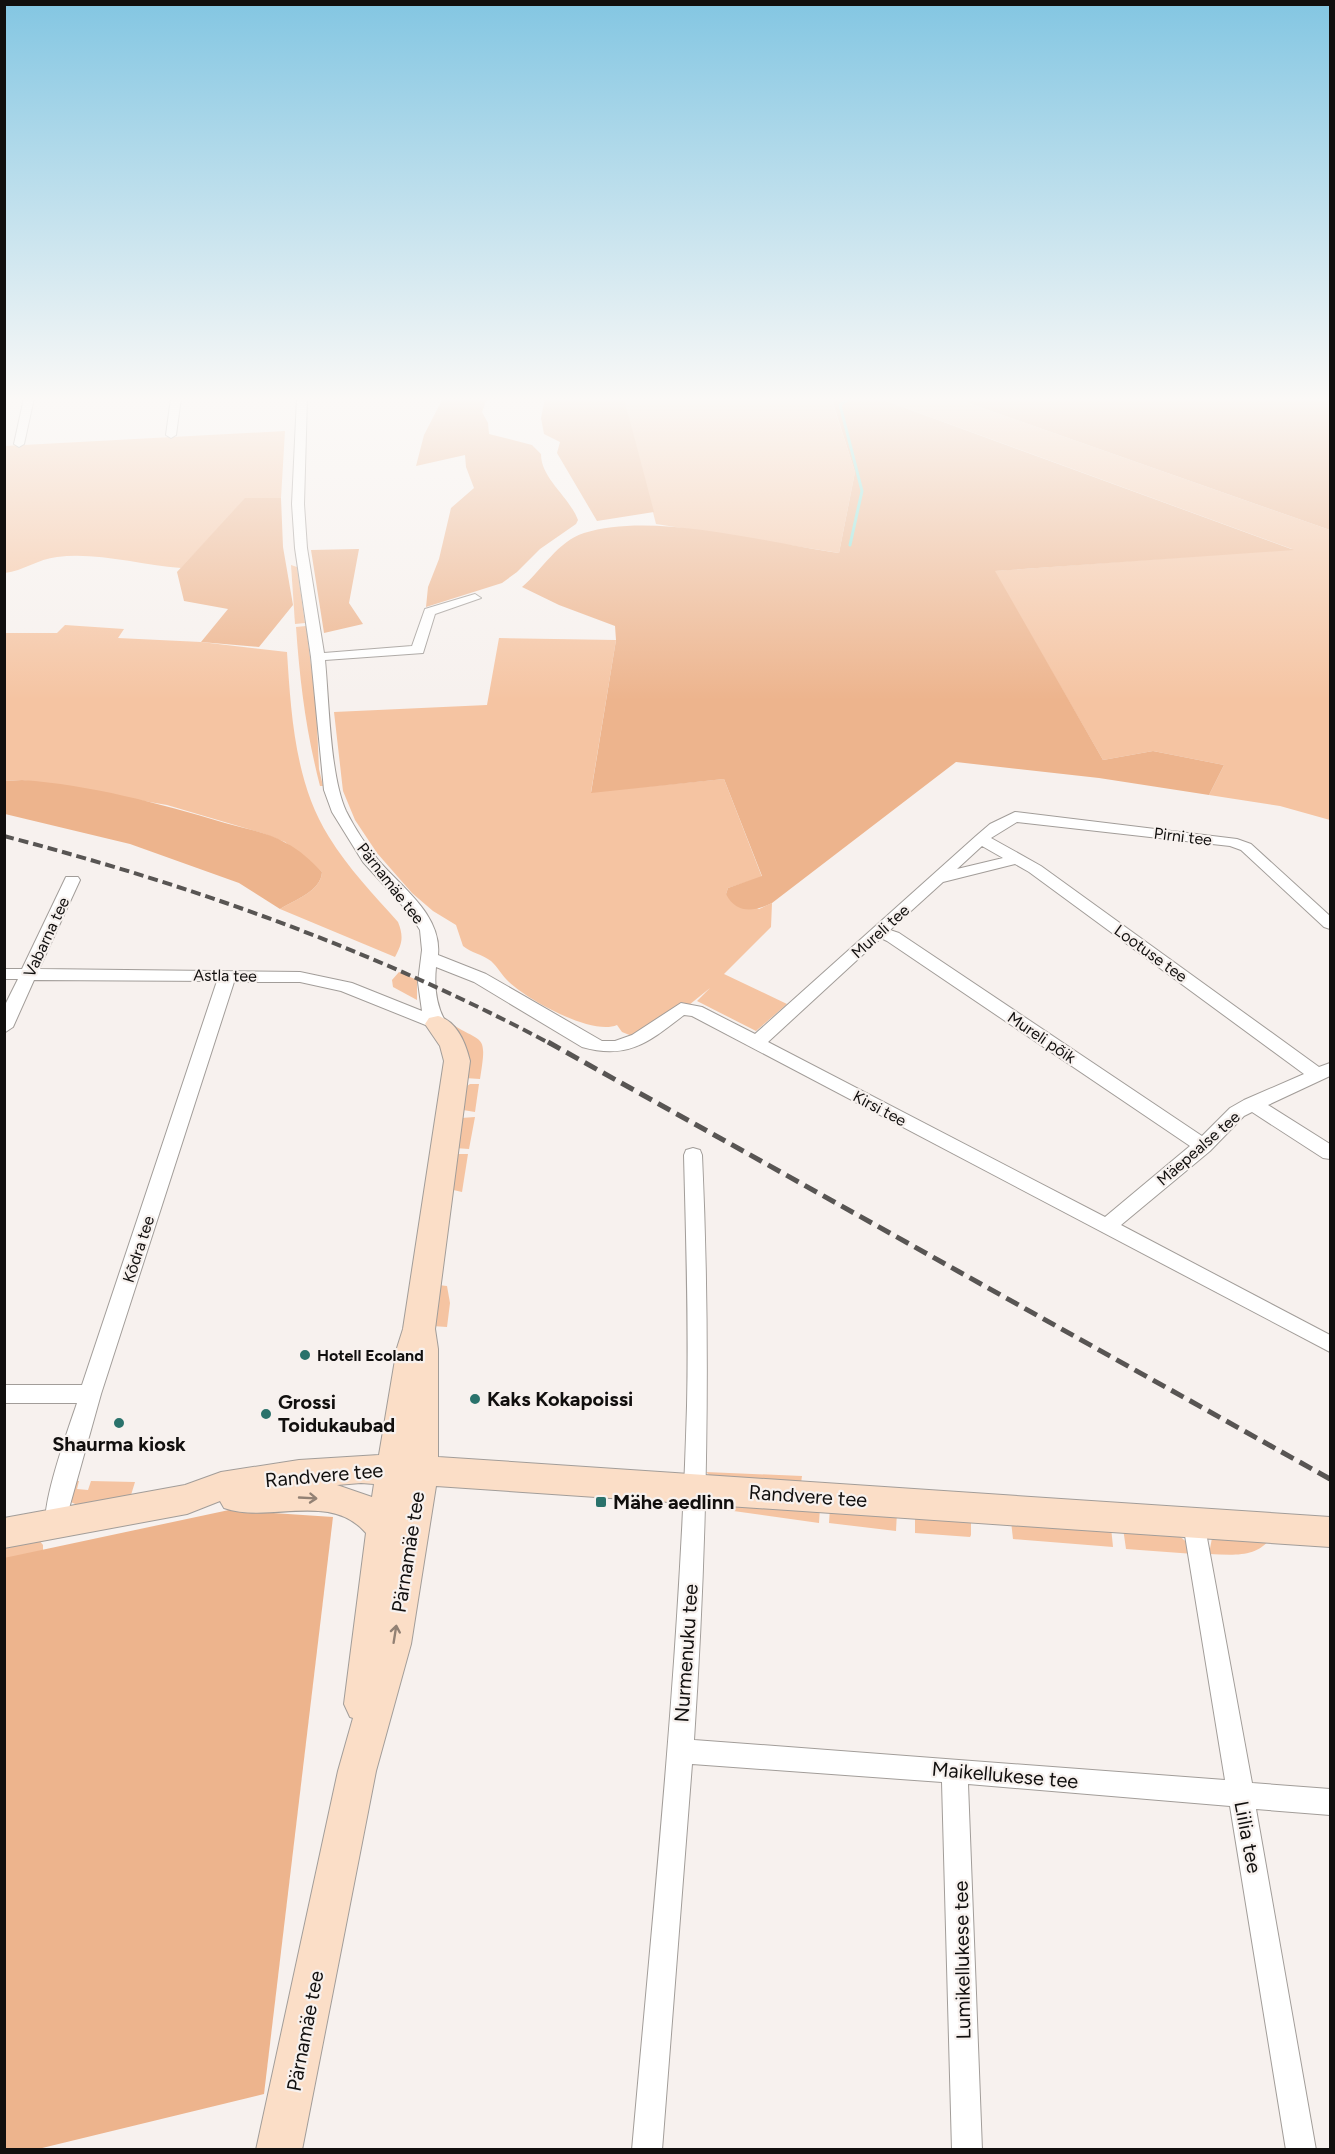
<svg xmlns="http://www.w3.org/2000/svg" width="1335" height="2154" viewBox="0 0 1335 2154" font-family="Figtree,sans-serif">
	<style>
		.green { fill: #f5c4a2 }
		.forest { fill: #edb48d }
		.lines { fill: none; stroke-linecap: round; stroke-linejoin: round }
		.stream { stroke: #8de2d8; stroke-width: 3 }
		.minor-casing { stroke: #a29d99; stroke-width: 2 }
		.secondary-casing { stroke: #a29d99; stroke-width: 2 }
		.minor { fill: #fff; fill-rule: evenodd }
		.secondary { fill: #fbdec7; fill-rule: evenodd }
		.rail-far1 { stroke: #585553; stroke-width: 4; stroke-dasharray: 10 5; stroke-linecap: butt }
		.rail { stroke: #585553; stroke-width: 5; stroke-dasharray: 14 7; stroke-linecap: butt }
		.oneway { stroke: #928174 }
		.poi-dot { fill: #2a726b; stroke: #f7f1ee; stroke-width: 2 }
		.labels { text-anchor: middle; stroke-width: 4.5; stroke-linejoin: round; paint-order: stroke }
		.street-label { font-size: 16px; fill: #110f0e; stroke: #f7f1ee }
		.poi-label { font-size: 16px; font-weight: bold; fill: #110f0e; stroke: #f7f1ee; text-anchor: start }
		.near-poi-label { font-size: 20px; font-weight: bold; fill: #110f0e; stroke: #f7f1ee; text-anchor: start }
		.near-street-label { font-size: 20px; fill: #110f0e; stroke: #f7f1ee }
	</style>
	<rect width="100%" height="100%" fill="#f7f1ee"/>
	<!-- green -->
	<g class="green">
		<polygon points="838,398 832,401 855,472 839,553 656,524 624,399"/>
		<polygon points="878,398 954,398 1330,530 1330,820 1280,806 1209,795 1224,765 1153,751 1103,760 994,571 1292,549"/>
		<path d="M 285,431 L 281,498 L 245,499 L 181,568 C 139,565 98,552 57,557 C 38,559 23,571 5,573 L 5,446 Z"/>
		<polygon points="291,565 297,567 305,623 295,624"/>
		<path d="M 65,625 L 124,629 L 118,638 L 201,642 L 287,652 C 291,714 295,783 329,837 C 348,868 374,895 398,922 C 404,937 402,944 395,957 L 280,909 C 295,900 321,891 322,872 L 285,842 L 262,833 L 167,805 L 22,780 L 5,781 L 5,633 L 57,633 Z"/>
		<path d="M 306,626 L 316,704 L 319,769 L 323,786 L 320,786 C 306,731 300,683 296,627 Z"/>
		<path d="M 499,638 L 616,640 L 591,792 L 724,779 L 762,877 L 728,888 L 726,894 L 759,909 L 772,903 L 771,927 L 724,974 L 787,1004 L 756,1031 L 697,1001 L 710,988 L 689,1005 L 679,1005 L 632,1036 L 622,1032 L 617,1025 C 592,1036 528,1000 509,982 C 502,976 498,967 491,961 C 482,954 471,953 463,946 L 456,925 L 433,911 L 412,893 L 377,853 L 355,820 L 343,791 L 334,712 L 487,705 Z"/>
		<polygon points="399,972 417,980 417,1000 393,987 392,980"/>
		<path d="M 439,1012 C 443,1015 444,1018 449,1022 C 482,1045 488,1030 480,1079 L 465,1078 L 447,1026 Z"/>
		<polygon points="470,1084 479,1084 475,1112 463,1110 464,1088"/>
		<polygon points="475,1117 469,1149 455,1148 461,1118"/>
		<polygon points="457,1154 468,1154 462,1192 449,1189"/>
		<polygon points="438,1285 447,1286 450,1303 447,1327 432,1326"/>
		<polygon points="706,1472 802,1476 801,1483 710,1476"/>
		<polygon points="75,1481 79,1481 77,1489 88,1490 91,1481 135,1482 131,1495 77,1505 71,1502"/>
		<polygon points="707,1498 820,1507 819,1523 705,1507"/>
		<polygon points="830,1507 897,1512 896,1531 829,1523"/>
		<polygon points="915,1514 971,1518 971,1535 970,1537 915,1533"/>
		<polygon points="1011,1521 1111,1527 1113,1547 1013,1539"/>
		<path d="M 1123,1528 C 1151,1530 1181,1524 1194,1554 L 1126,1549 Z"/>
		<path d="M 1212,1538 L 1271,1538 C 1256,1558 1233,1555 1209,1554 Z"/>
		<polygon points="39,1540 43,1545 43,1576 5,1565 5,1543"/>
	</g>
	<!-- forest -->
	<g class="forest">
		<path d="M 443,398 L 494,398 L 486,401 L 482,412 L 488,423 L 489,434 L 532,445 L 541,454 C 541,479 569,496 578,520 L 576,524 L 540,549 L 517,572 L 502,583 L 426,607 L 428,587 L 439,559 L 451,508 L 474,488 L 466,467 L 465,455 L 416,466 L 424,435 Z"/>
		<polygon points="545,398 624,398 654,512 597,521 557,453 560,442 544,434 541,418"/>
		<path d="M 838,398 L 878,398 L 1294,550 L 995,571 L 1103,760 L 1153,751 L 1224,765 L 1209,795 L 1099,778 L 956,762 L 772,903 C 754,912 736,914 726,894 L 728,888 L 762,876 L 724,779 L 591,793 L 616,640 L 615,626 L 559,605 L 522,587 C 542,570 558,541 584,533 C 654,511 766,543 839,553 L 855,472 L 832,400 Z"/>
		<polygon points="954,398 1330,398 1330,530"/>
		<polygon points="245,498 281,498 283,547 293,605 259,647 201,642 228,609 184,601 177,572"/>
		<polygon points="359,549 349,603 363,624 324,633 311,550"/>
		<path d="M 22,780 C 91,785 158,803 225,823 C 245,829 268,832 286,843 C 300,850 311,861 322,872 C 321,891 295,900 280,909 L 239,883 L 130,844 L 5,814 L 5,781 Z"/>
		<polygon points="229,1510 333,1517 264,2094 38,2149 5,2149 4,1558"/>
	</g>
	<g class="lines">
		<!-- stream -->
		<polyline class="stream" points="850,398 840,405 862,491 850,545"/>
		<!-- minor casing -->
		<g class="minor-casing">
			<g id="minor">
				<polygon points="24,398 34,398 24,444 19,447 14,444"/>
				<polygon points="171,398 181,398 176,435 171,438 166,435"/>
				<path d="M 297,398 L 307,398 L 304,504 L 307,548 L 324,653 L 412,646 L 425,609 L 475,594 L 481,598 L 435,614 L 423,653 L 325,660 C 329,701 330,776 346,811 C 354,827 367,847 379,861 C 402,888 442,915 438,955 L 486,974 L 602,1041 L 615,1041 L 632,1035 L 681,1003 L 702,1007 L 755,1034 L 976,836 L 990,824 L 1015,812 L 1237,839 L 1251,844 L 1330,916 L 1330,929 L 1324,927 L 1241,850 L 1230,846 L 1017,822 L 991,838 L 1041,866 L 1319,1067 L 1330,1063 L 1330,1076 L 1268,1105 L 1330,1144 L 1330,1159 L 1323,1158 L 1252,1112 L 1244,1116 L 1210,1151 L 1121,1225 L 1330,1335 L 1330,1352 L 692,1016 L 684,1015 C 649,1042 628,1060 582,1047 L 474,982 L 436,967 C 434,987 436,1007 447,1024 L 438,1030 L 341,991 L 300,982 L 234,982 L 101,1394 L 63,1530 L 55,1533 L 47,1530 C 38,1512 69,1427 77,1403 L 4,1403 L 4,1385 L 82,1385 L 217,981 L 34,980 L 13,1027 L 4,1033 L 4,1007 L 18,979 L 4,979 L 4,969 L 22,969 L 66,877 L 78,877 L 80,880 L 39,969 L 300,972 L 352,983 L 422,1011 L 418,982 L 422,950 L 420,930 L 410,914 L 363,862 L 332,812 L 324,790 L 311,657 L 295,548 L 292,504 ZM 982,846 L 1003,858 L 957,869 ZM 1015,864 L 1029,872 L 1304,1074 L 1244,1100 L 1230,1108 L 1202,1136 L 899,933 L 890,930 L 943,882 ZM 881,938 L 887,941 L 1190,1146 L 1105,1217 L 768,1042 Z"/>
				<path d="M 693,1148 L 700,1150 L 702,1155 C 711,1351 707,1544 694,1740 L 1225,1780 L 1183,1523 L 1187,1516 L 1195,1513 L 1203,1516 L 1252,1783 L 1330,1789 L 1330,1815 L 1256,1809 L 1316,2150 L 1286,2150 L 1230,1806 L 968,1784 L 982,2150 L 952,2150 L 942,1782 L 692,1764 L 662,2150 L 632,2150 C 654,1901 680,1655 687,1406 C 689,1322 686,1238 684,1155 L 686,1150 Z"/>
			</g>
		</g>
		<!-- secondary casing -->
		<g class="secondary-casing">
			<path id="secondary" d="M 438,1016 C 457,1021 466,1044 470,1061 L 435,1329 L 438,1349 L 438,1457 L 1330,1517 L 1330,1547 L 436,1486 L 411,1644 L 376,1771 L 302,2150 L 256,2150 L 338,1771 L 353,1718 L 350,1717 L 344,1704 L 366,1533 C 330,1491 269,1524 224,1508 L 220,1501 L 187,1514 L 4,1548 L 4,1518 L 185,1485 L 221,1472 L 299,1460 L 379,1455 L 397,1348 L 403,1329 L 444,1061 L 440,1046 L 425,1024 L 429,1018 ZM 361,1483 L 374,1484 L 372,1497 L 337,1485 Z"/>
		</g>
		<!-- minor -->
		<use href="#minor" class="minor"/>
		<!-- secondary -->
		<use href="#secondary" class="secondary"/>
		<!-- rail-far1 -->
		<path class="rail-far1" d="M 4,836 C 198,887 374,950 551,1044"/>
		<!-- rail -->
		<polyline class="rail" points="548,1042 1330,1479"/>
	</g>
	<!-- one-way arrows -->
	<defs><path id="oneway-shaft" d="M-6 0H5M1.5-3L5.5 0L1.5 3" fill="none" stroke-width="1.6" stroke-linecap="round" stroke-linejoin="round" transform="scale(1.5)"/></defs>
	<g class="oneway">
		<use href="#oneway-shaft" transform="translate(308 1498) rotate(3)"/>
		<use href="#oneway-shaft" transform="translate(395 1634) rotate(-81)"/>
	</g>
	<!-- sky -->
	<linearGradient id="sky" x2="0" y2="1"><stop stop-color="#83c6e2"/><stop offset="0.57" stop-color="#fbf9f7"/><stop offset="1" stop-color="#fbf9f7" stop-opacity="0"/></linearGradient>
	<rect width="1335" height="700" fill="url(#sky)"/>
	<!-- markers -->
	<g class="poi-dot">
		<circle cx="305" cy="1355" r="6"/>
		<circle cx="475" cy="1399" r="6"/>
		<circle cx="266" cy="1414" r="6"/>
		<circle cx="119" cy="1423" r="6"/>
		<rect x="595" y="1496" width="12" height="12" rx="3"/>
	</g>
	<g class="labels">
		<!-- street labels -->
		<g class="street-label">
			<text transform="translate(1183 836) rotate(7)" y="6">Pirni tee</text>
			<text transform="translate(391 883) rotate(52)" y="6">Pärnamäe tee</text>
			<text transform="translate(880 931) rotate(-42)" y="6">Mureli tee</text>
			<text transform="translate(46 937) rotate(-65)" y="6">Vabarna tee</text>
			<text transform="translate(1151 953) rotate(36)" y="6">Lootuse tee</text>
			<text transform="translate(225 975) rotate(1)" y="6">Astla tee</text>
			<text transform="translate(1042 1037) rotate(34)" y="6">Mureli põik</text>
			<text transform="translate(880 1108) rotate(28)" y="6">Kirsi tee</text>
			<text transform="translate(1198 1148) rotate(-41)" y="6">Mäepealse tee</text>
			<text transform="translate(138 1249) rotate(-72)" y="6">Kõdra tee</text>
		</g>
		<!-- poi labels -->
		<g class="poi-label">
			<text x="317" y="1361">Hotell Ecoland</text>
		</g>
		<!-- near-poi labels -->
		<g class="near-poi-label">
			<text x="487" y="1406">Kaks Kokapoissi</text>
			<text x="278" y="1409">Grossi<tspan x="278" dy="23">Toidukaubad</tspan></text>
			<text x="119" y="1451" text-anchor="middle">Shaurma kiosk</text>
			<text x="613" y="1509">Mähe aedlinn</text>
		</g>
		<!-- near-street labels -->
		<g class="near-street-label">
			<text transform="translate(324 1475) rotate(-5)" y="7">Randvere tee</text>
			<text transform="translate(808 1496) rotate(4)" y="7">Randvere tee</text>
			<text transform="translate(408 1552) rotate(-81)" y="7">Pärnamäe tee</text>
			<text transform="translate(686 1653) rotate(-86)" y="7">Nurmenuku tee</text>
			<text transform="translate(1005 1775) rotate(5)" y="7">Maikellukese tee</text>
			<text transform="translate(1248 1837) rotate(79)" y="7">Liilia tee</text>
			<text transform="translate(962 1960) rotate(-91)" y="7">Lumikellukese tee</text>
			<text transform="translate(305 2031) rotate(-79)" y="7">Pärnamäe tee</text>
		</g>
	</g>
	<!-- border -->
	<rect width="1335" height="2154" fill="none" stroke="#110f0e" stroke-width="12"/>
</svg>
